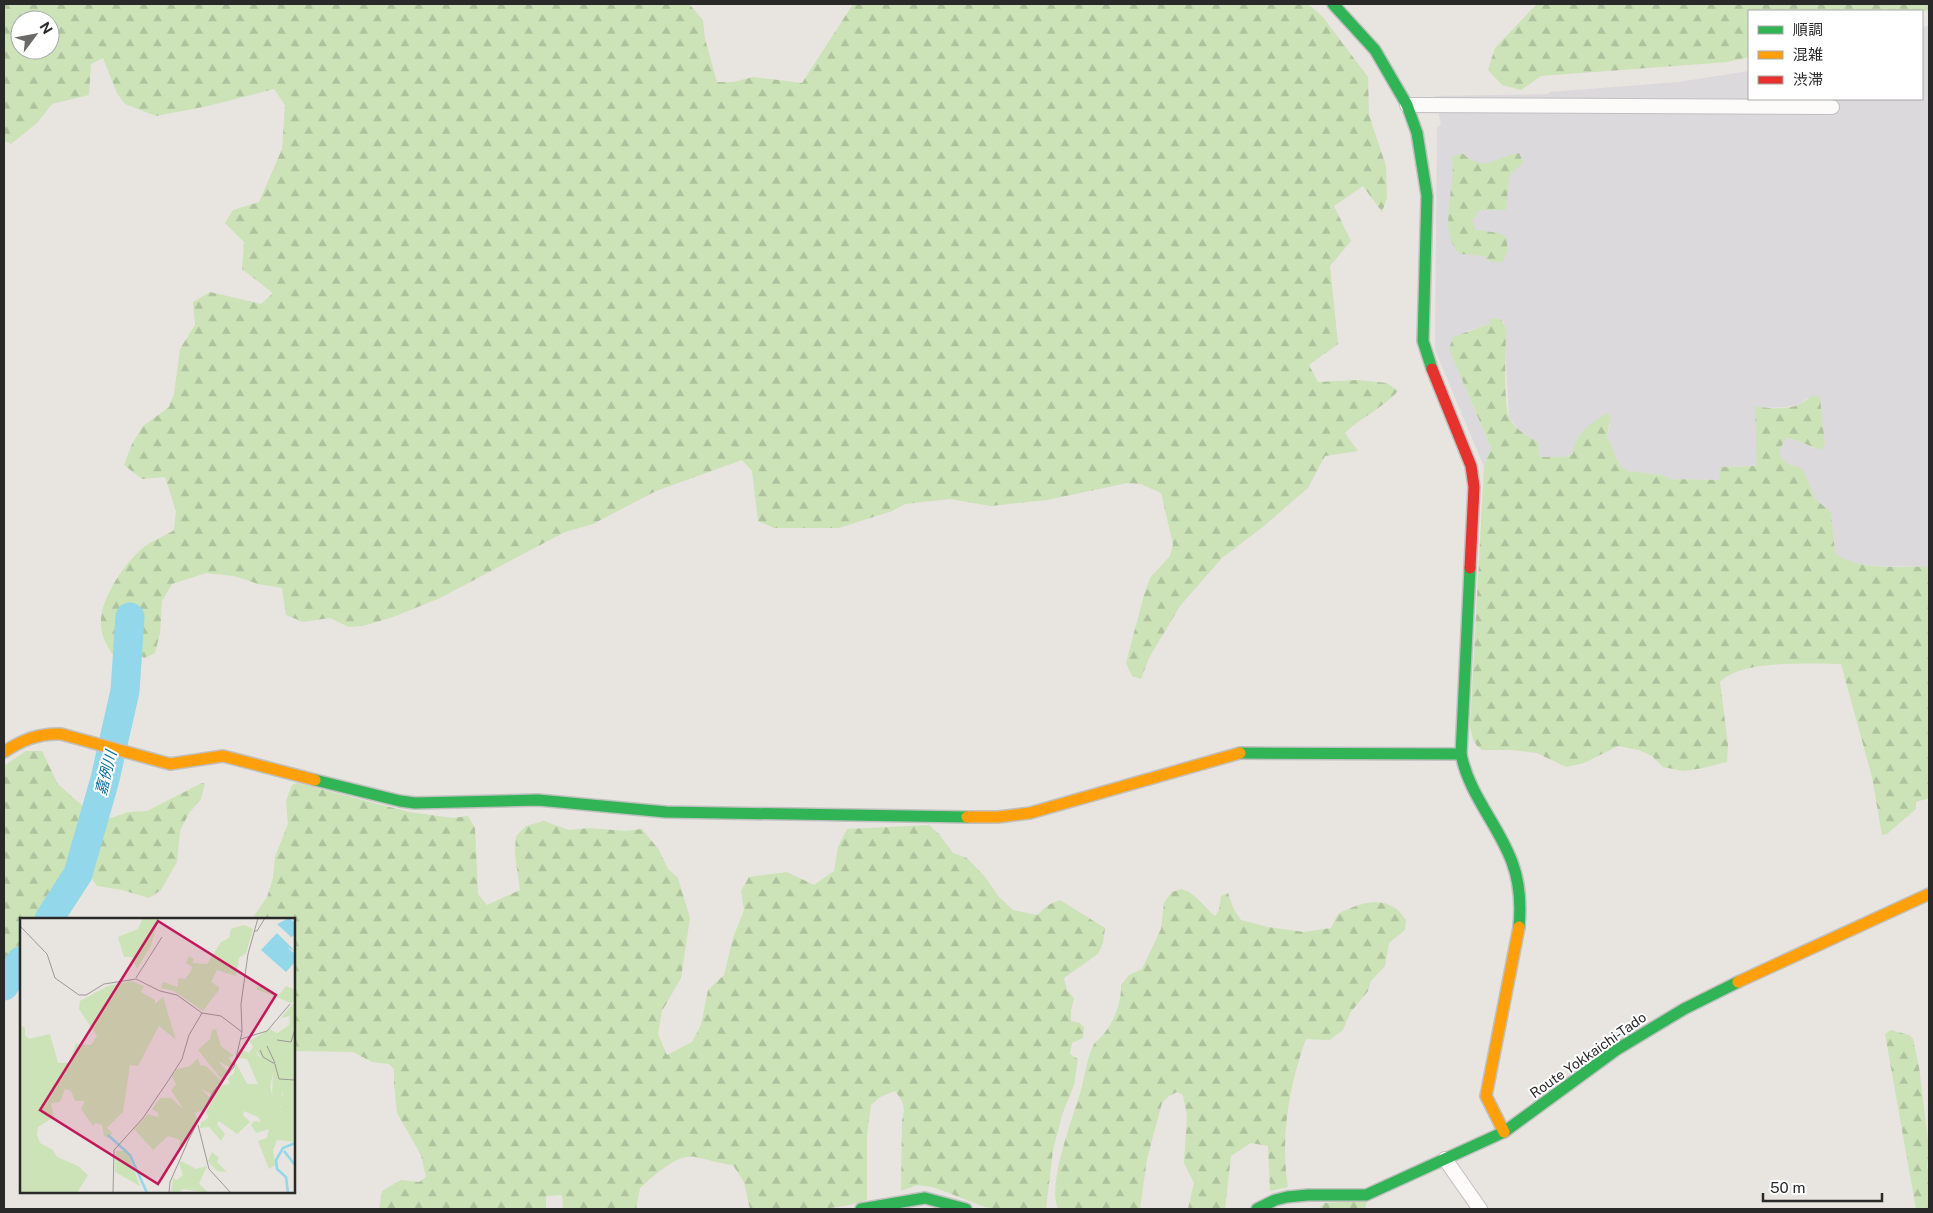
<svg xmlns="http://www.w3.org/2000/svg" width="1933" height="1213" viewBox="0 0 1933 1213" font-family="'Public Sans','Noto Sans JP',sans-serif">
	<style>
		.industrial { fill: #dbd9db }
		.forest { fill: url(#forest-firs); fill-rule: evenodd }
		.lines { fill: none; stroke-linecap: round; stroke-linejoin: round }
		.river { stroke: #92d7ea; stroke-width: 29 }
		.street-casing { stroke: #c1c0c1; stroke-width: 16 }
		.fast-casing { stroke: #c1c0c1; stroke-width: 14 }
		.slow-casing { stroke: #c1c0c1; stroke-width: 14 }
		.jam-casing { stroke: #c1c0c1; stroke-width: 14 }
		.street { stroke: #fcfbfa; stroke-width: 14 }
		.fast { stroke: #30b455; stroke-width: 11 }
		.slow { stroke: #ff9f0a; stroke-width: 11 }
		.jam { stroke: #e5322d; stroke-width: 11 }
		.labels { text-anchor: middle; stroke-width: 4; stroke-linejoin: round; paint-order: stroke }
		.street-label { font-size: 14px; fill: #292929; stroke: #fff }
		.water-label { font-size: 15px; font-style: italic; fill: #0c709b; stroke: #fff }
		.inset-river { fill: none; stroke: #92d7ea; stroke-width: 2.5 }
		.inset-road { fill: none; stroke: #9c9996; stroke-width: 1 }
		.view { fill: #c2185b; fill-opacity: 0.15; stroke: #c2185b; stroke-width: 2.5 }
		.inset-edge { fill: none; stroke: #292929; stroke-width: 2.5 }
	</style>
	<defs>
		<pattern id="forest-firs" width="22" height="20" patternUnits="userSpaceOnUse" patternTransform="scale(1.25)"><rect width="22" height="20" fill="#cbe3b7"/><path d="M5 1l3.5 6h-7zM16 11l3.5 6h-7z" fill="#aec39d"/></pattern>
	</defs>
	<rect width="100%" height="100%" fill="#e8e4df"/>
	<!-- industrial -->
	<polygon class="industrial" points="1929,25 1929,567 1879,566 1853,563 1842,559 1835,553 1831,512 1815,499 1806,476 1790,466 1779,456 1779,451 1786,438 1796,440 1813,448 1825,445 1821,412 1807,398 1799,405 1784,407 1764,408 1757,466 1722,467 1720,480 1669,479 1663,475 1627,471 1620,466 1607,437 1610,424 1605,414 1579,435 1573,454 1564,457 1540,457 1538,442 1519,430 1509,417 1504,322 1501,319 1492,318 1489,324 1467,331 1449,349 1491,448 1484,467 1435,350 1437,128 1441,124 1435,96 1548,94 1550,92 1679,82 1749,71 1749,99 1922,99 1922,28"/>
	<!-- forest -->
	<g class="forest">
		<path d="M 4,4 L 689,4 L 703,20 L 705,39 L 717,82 L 733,82 L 753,77 L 802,83 L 853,4 L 1308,4 L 1322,16 L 1368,77 L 1369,115 L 1386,166 L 1387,198 L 1382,212 L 1363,186 L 1334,206 L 1351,241 L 1330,266 L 1338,344 L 1309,365 L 1318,382 L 1358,380 L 1387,383 L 1398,391 C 1383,408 1361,417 1345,433 L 1358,451 L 1325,456 L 1308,488 L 1264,526 L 1222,558 L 1180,606 L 1149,658 L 1141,679 L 1132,676 L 1126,663 L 1144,595 L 1150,578 L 1170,556 L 1173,544 L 1161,493 L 1141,484 L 1127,483 L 1047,500 L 991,506 L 950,499 L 905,504 L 892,511 L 839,528 L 774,528 L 758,521 L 752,471 L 742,460 L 656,491 L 593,524 L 565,532 L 440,598 L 393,617 L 363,626 L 349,627 L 330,618 L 303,622 L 286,615 L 282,588 L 258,584 L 234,576 L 206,573 L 172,584 L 162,601 L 160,633 L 155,653 L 144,658 L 136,651 L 143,640 L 135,635 L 133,624 L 129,615 L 124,623 L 122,638 L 114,637 L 119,651 L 112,654 C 107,645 101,636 101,625 C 99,600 125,562 144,547 C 153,540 165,536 174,530 L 176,511 L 165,477 L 142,479 L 124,465 L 132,444 L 143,426 L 169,407 L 174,394 L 180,349 L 195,325 L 193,302 L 210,292 L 261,304 L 273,293 L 242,269 L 244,242 L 225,223 L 233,210 L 259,202 L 282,149 L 285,105 L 274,89 L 208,106 L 156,116 L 125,104 L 117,93 L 103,58 L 91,64 L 89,95 L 52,104 L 37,123 L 11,144 L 4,141 ZM 20,20 L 50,20 L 50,50 L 20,50 Z"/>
		<polygon points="1537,4 1929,4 1929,10 1922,12 1749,11 1749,57 1727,62 1541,76 1521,90 1502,85 1488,70 1495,48"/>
		<path d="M 1462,153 C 1486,174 1494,157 1519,153 L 1523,162 L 1509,176 L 1506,210 L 1480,210 L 1472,220 L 1476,230 L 1499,233 L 1506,237 L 1508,250 L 1502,263 L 1490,261 L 1484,256 L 1476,255 L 1460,254 C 1436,231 1457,186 1452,157 Z"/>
		<path d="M 1491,318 L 1501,319 L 1506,328 C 1506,346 1503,404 1509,417 C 1514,429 1528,436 1538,442 L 1540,457 L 1564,457 L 1573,454 C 1573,434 1591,424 1605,414 L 1611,415 L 1607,437 L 1620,466 L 1627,471 L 1663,475 L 1669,479 L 1719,480 L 1721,467 L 1757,466 L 1755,406 C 1768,409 1788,410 1800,404 C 1806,401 1809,397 1814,395 L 1820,398 L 1825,445 L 1820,450 L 1796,440 L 1786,438 L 1779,451 C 1781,462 1791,466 1801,468 L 1806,476 L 1815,499 L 1831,512 L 1835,553 C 1857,571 1901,566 1929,567 L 1929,798 L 1916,802 L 1916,809 L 1887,834 L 1882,835 L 1872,777 L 1841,664 C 1809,664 1742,659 1720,682 L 1728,745 L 1727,762 L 1703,768 L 1684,771 L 1663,767 L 1652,756 L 1639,750 L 1618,746 L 1584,763 L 1566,767 L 1537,753 L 1512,750 L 1482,750 L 1477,746 L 1473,739 L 1470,727 L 1484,467 L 1491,448 L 1449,349 L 1453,337 L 1489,324 Z"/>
		<polygon points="26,751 42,751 58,784 87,810 79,855 67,880 39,919 21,919 21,945 4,970 4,766"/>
		<polygon points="202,783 205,783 201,799 189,813 180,831 177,862 161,890 149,898 122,890 97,886 87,872 85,860 97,828 108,819 128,812 147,811"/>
		<path d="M 297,783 L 409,812 L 453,818 L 468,816 L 475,828 L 478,894 L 487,905 L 520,890 L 515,855 L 516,836 L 526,826 L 544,821 L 569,830 L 590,828 L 625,831 L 642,829 L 659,850 L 668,869 L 678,878 L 690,918 L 681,978 L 662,1011 L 658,1034 L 667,1055 L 692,1042 L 701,1025 L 708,990 L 724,975 L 733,938 L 744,910 L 741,891 L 749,877 L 787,872 L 814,885 L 834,871 L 838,847 L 847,829 L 929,825 L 939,834 L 953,853 L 967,858 L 986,878 L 999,897 L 1013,910 L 1037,915 L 1048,905 L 1060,900 L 1105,928 L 1103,943 L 1098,954 L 1064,978 L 1067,990 L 1074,998 L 1071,1011 L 1071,1021 L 1080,1023 L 1084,1028 L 1083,1038 L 1072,1043 L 1070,1054 L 1078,1059 L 1074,1085 L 1062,1115 L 1053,1150 L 1046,1209 L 998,1209 L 985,1207 L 933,1187 L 917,1185 L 901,1191 L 902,1120 C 906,1107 903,1101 895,1091 L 880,1097 L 871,1105 L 867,1135 L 867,1200 C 830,1213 789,1209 750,1209 L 744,1182 L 733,1165 C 720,1164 708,1159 695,1157 C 678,1153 652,1177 640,1188 L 636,1209 L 563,1209 L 562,1195 L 546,1196 L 546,1209 L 379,1209 L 382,1191 L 401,1180 L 419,1182 L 426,1177 L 421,1155 L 397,1113 L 394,1084 L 394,1069 L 389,1064 L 372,1062 L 353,1052 L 294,1051 L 294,919 L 252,919 L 267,897 L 273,878 L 275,857 L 288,824 L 286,801 L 292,785 Z"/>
		<path d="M 1181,889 C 1195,892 1204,907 1215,916 L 1219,910 L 1221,896 L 1228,893 L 1234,910 L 1241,920 L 1268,927 L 1304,932 L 1331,928 L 1338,914 C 1355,905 1377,896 1395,908 C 1399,910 1403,916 1406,920 L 1405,930 L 1389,943 L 1385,966 L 1371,981 L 1368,991 L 1350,1013 L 1343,1030 L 1330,1040 L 1306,1039 C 1289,1085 1280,1138 1288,1187 L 1270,1191 L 1268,1146 L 1251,1143 L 1231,1156 L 1225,1209 L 1188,1209 L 1194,1183 L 1184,1163 L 1187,1116 L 1183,1095 L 1177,1092 L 1169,1096 L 1162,1103 L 1147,1159 L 1140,1209 L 1058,1209 C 1047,1183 1073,1118 1081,1090 C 1085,1077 1087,1057 1093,1046 C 1095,1041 1100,1039 1103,1035 C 1114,1022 1122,1001 1121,985 L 1129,975 L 1142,969 L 1161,929 L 1164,903 L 1172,892 Z"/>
		<polygon points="1891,1030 1909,1035 1913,1039 1919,1067 1929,1149 1927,1166 1929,1174 1929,1209 1916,1209 1885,1034"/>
		<polygon points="1367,1201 1365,1209 1319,1209 1324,1203"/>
	</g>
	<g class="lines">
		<!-- river -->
		<g class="river">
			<polyline points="49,919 78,874 105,779 125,691 130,617"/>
			<polyline points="4,986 21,961"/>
		</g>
		<!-- street casing -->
		<g class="street-casing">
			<g id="street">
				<polyline points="1407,105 1832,107"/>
				<polyline points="1445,1159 1480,1209"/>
			</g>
		</g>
		<!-- fast casing -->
		<g class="fast-casing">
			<g id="fast">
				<polyline points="1333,4 1375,50 1407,105 1417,133 1427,196 1423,341 1432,369"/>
				<path d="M 1470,568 L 1461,754 C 1469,795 1498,824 1512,862 C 1520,883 1521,905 1519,927"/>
				<polyline points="1240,753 1461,754"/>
				<polyline points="315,780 400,801 415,803 538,800 666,812 967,817"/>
				<polyline points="861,1209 925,1198 966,1209"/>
				<polyline points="1257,1209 1275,1200 1287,1197 1308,1195 1366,1195 1504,1132 1616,1050 1684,1009 1738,982"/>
			</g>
		</g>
		<!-- slow casing -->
		<g class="slow-casing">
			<g id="slow">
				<path d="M 4,752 C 22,740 39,733 61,734 L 170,764 L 223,756 L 315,780"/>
				<polyline points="967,817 998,817 1030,813 1240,753"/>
				<polyline points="1738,982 1929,894"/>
				<polyline points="1504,1132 1486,1096 1519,927"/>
			</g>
		</g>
		<!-- jam casing -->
		<g class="jam-casing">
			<polyline id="jam" points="1432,369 1471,466 1474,487 1470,568"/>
		</g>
		<!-- street -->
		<use href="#street" class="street"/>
		<!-- fast -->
		<use href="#fast" class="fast"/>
		<!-- slow -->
		<use href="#slow" class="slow"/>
		<!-- jam -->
		<use href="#jam" class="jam"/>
	</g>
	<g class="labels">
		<!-- street labels -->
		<g class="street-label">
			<text transform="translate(1588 1055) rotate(-35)" y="5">Route Yokkaichi-Tado</text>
		</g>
		<!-- water labels -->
		<g class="water-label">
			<text transform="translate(106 773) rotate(-76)" y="5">嘉例川</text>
		</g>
	</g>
	<!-- overview -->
	<g transform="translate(20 918)">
		<rect width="275" height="275" fill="#e8e4df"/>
		<path d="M 275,110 L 275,187 L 273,175 L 255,160 L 262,172 L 262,187 L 258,189 L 252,183 L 253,155 L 229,123 L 250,111 L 270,124 Z" fill="#cbe3b7"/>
		<path d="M 123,0 L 139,0 L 131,27 L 117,51 L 112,39 L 104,39 L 98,19 L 118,11 ZM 224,7 L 233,11 L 226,35 L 219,40 L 216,58 L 197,52 L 191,64 L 199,69 L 199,72 L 183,93 L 154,73 L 141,70 L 143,64 L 158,69 L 158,60 L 165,61 L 171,53 L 172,49 L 166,45 L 169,38 L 174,41 L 172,45 L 187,46 L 201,24 L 209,20 L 211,11 ZM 111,63 L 124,68 L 121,74 L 135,82 L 135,86 L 143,79 L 156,122 L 139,108 L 118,148 L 110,147 L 103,194 L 87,210 L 93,216 L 88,217 L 90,221 L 84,218 L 82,207 L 76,205 L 73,208 L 61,191 L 65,183 L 55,183 L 51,173 L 45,171 L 40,184 L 31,185 L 34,199 L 18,209 L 17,217 L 20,225 L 33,232 L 37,239 L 58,248 L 68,257 L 57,275 L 0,274 L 0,107 L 5,110 L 5,117 L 9,121 L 30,116 L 38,145 L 49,145 L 56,126 L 71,127 L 77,118 L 59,91 L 60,83 L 88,68 ZM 238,68 L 259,77 L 266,68 L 275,72 L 275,110 L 270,124 L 261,123 L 256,116 L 269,107 L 270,98 L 261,100 L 275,83 L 271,85 L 236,71 ZM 196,111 L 201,128 L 214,138 L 208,139 L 213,146 L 211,150 L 198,143 L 209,155 L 202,162 L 178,132 L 190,121 L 192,112 ZM 234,127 L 238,138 L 255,147 L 250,168 L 254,186 L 261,189 L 263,175 L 255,160 L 269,162 L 274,173 L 275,224 L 257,222 L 253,232 L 255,247 L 249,251 L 238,223 L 247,220 L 249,211 L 236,215 L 231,207 L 234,203 L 241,204 L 238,199 L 224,193 L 223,197 L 230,204 L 217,216 L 199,203 L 197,206 L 205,216 L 201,223 L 189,209 L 180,210 L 181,204 L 189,200 L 186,195 L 196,175 L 203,167 L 210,166 L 208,160 L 214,155 L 216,145 L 227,166 L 238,166 L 227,141 L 219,140 L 218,136 L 220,131 L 229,135 ZM 178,140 L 180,147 L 186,148 L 202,164 L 191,176 L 181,171 L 190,180 L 183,192 L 175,195 L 178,205 L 174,211 L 170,210 L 173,213 L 163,230 L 159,227 L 160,222 L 148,218 L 133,232 L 114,211 L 128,196 L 138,199 L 138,195 L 132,191 L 140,180 L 151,180 L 163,191 L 151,172 L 156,166 L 152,159 L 157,151 L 170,148 ZM 96,233 L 104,233 L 108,236 L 120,268 L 95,254 ZM 192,234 L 199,240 L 197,244 L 207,254 L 197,253 L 188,243 ZM 161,243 L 176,251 L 187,248 L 179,266 L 189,275 L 164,271 L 160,272 L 161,275 L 151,275 L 153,260 L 157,262 L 163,257 L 159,246 Z" fill="#cbe3b7"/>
		<path d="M 269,0 L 275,5 L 275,17 L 271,19 L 257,6 ZM 257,15 L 275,33 L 267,29 L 275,36 L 275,44 L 266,54 L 241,32 Z" fill="#92d7ea"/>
		<path class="inset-river" d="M 88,217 L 110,237 L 127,275M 264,233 L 275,247M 268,275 L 266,259 L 257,251 L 256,242 L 263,230 L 275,225"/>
		<path class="inset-road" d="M 0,8 L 27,36 L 35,60 L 59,77 L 66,77 L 84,66 L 116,61 L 140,73 L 157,77 L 182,95 L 201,98 L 222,114M 234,13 L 237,13 L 245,0M 116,60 L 142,19M 221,121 L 247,113 L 270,86M 257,122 L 271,124 L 275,111M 247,128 L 255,145M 240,132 L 243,139 L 255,146 L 259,161 L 275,162M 178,207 L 189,251 L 211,275M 93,275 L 94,232 L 123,200 L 152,157 L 162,141 L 169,117 L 182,95M 149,275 L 150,264 L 169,221 L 193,174 L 214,149 L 222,114 L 221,86 L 228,36 L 238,0"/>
		<path class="view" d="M 138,3 L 256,77 L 138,266 L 20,192 Z"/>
		<rect width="275" height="275" class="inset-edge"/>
	</g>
	<!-- border -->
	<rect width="1933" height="1213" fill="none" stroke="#292929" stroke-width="10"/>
	<!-- legend -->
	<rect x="1748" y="10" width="175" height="90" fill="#ffffff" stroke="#a9a9a9"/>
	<rect x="1758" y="26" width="25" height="8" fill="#30b455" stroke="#a9a9a9"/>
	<text x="1793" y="35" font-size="15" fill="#292929">順調</text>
	<rect x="1758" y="51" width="25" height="8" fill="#ff9f0a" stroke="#a9a9a9"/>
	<text x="1793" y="60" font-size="15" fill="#292929">混雑</text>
	<rect x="1758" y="76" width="25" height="8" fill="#e5322d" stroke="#a9a9a9"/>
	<text x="1793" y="85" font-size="15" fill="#292929">渋滞</text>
	<!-- north arrow -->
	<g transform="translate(35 35) rotate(58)"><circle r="24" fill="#ffffff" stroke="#a9a9a9"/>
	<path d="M0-4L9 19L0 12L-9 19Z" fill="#6c6a69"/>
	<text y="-8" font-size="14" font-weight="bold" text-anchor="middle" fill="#292929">N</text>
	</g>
	<!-- scale -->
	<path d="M1763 1193v8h119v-8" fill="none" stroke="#292929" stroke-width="2.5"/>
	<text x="1770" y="1193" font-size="15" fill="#292929" stroke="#ffffff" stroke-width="4" paint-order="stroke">50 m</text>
</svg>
